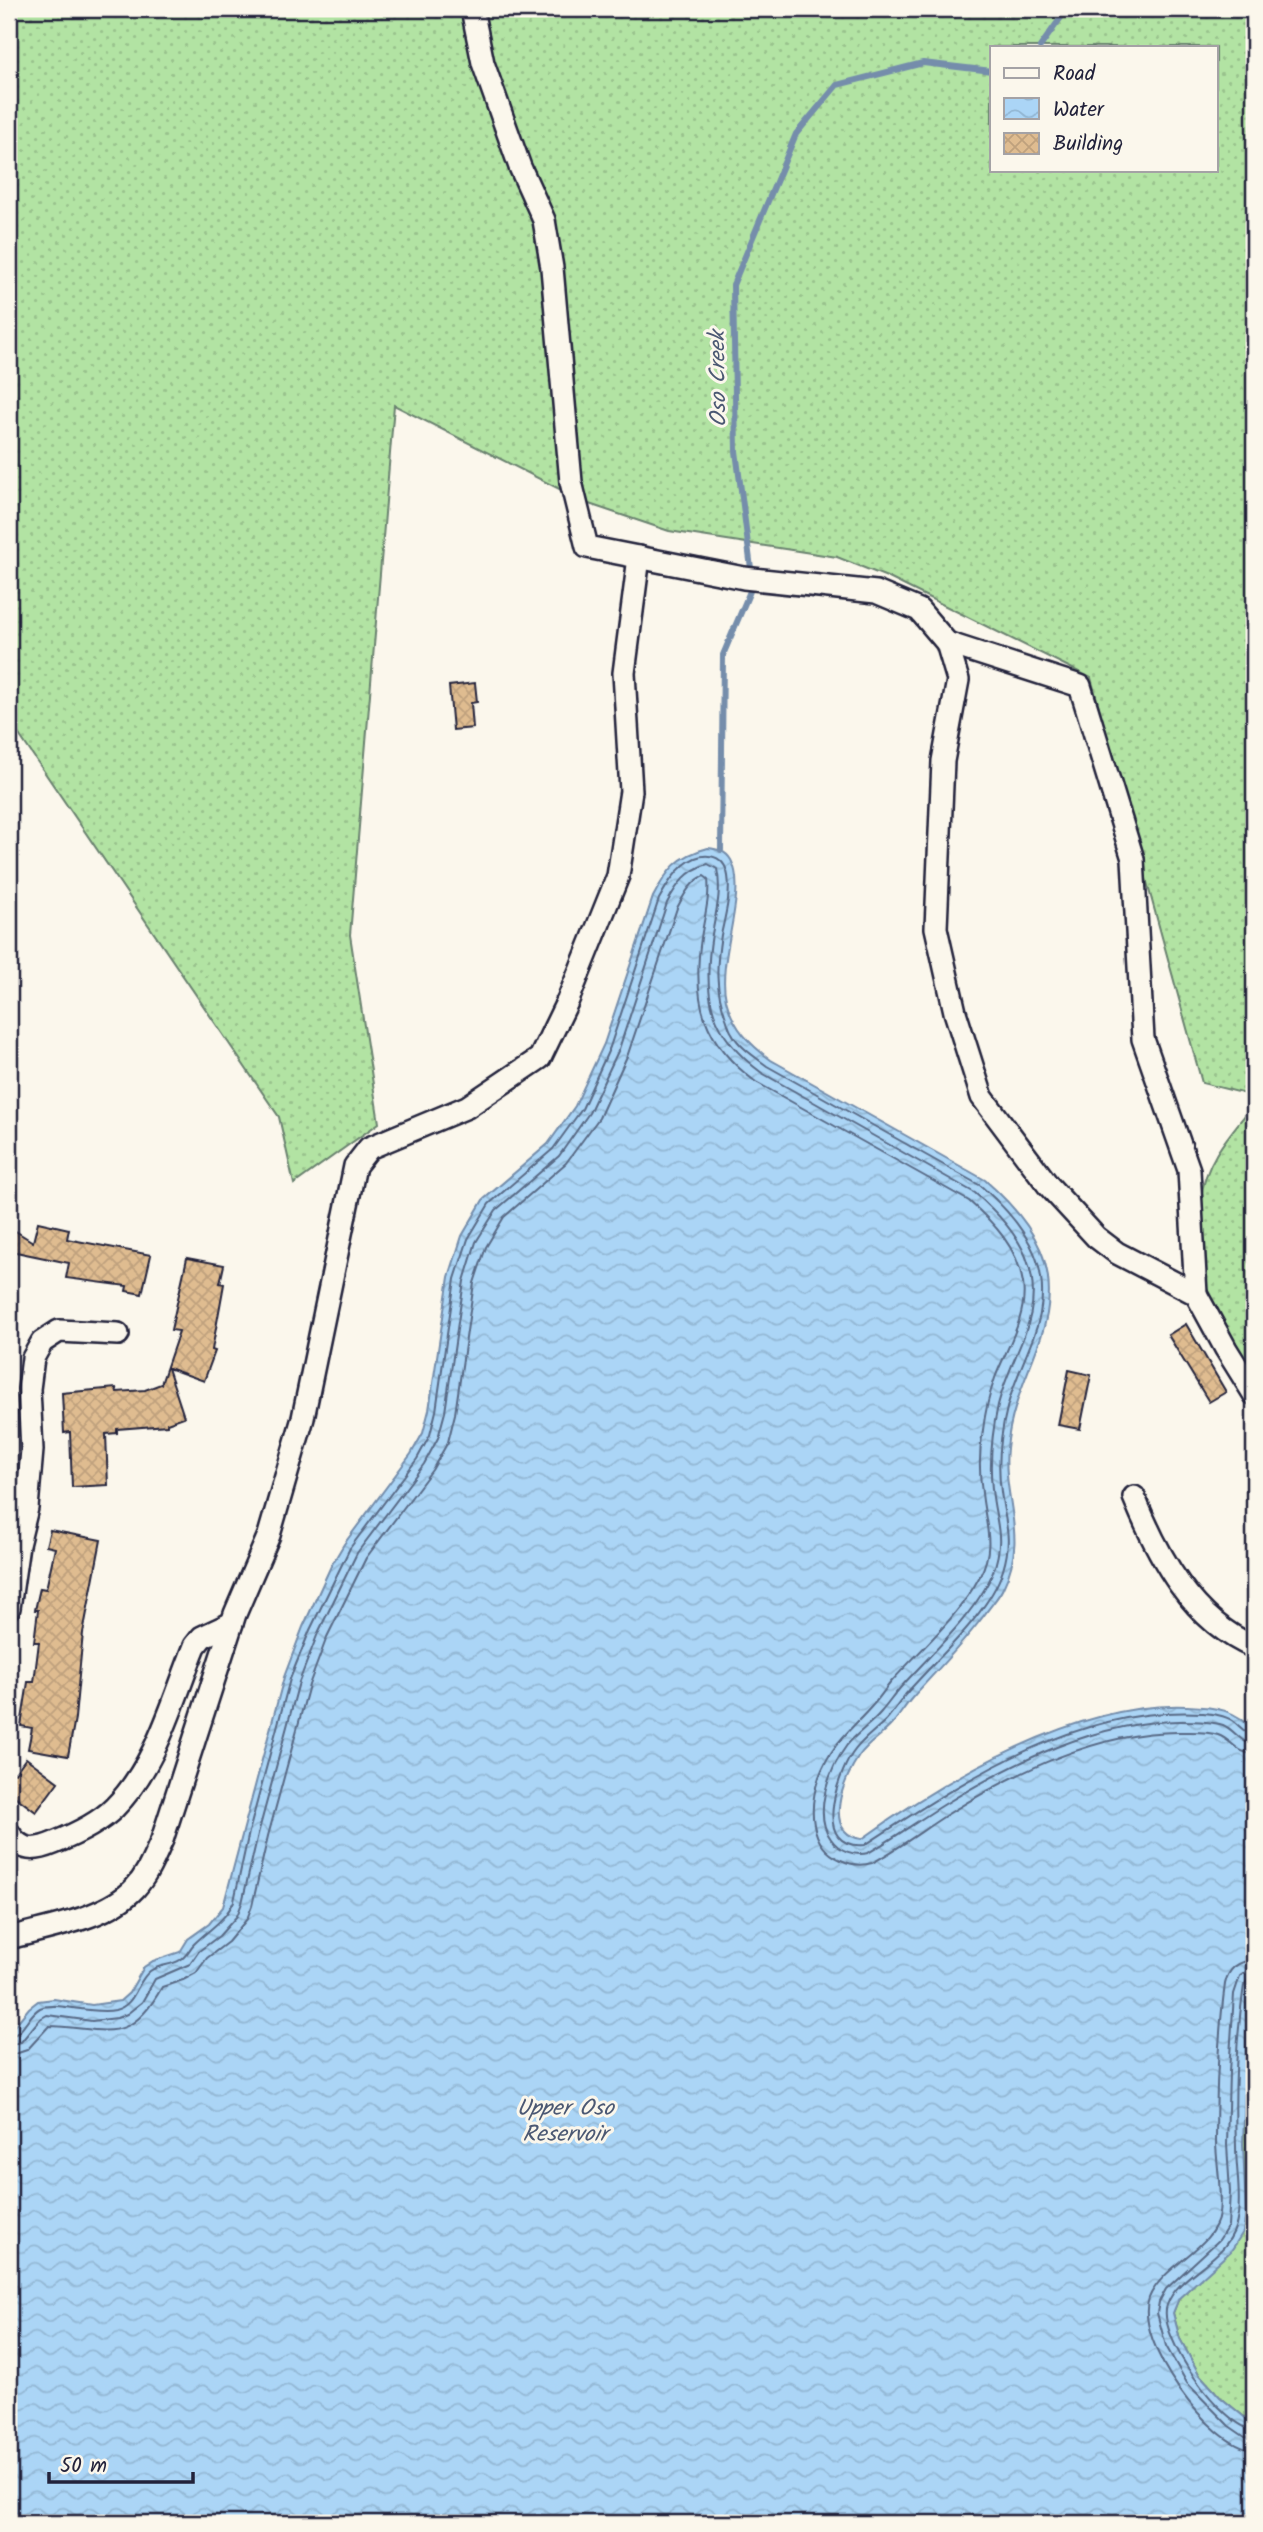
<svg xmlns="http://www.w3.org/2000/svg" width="1263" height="2532" viewBox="0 0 1263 2532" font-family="Kalam,sans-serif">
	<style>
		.grass { fill: url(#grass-dots); stroke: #6a826f; stroke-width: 2; fill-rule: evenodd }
		.water { fill: url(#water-waves); stroke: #748dab; stroke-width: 2 }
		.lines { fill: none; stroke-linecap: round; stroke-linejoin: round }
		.shore { stroke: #596a86; stroke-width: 2 }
		.stream { stroke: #748dab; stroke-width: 6 }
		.building { fill: url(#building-cross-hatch); stroke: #22223b; stroke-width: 2 }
		.minor-casing { stroke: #22223b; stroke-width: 26 }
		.minor { stroke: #fbf7ec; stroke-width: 21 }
		.labels { text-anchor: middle; stroke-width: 6; stroke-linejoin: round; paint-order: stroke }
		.water-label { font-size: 23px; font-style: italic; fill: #4b5873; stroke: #fbf7ec }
	</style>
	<defs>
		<pattern id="grass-dots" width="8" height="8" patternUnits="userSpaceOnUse" patternTransform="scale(1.75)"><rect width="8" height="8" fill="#b2e3a3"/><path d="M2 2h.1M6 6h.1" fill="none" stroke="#99c28d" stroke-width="1.8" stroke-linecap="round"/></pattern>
		<pattern id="water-waves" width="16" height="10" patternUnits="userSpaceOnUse" patternTransform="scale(1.75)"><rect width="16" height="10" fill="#abd5f6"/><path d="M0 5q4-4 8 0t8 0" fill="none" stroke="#93b7d4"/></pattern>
		<pattern id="building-cross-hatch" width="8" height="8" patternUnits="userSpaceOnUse" patternTransform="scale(1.75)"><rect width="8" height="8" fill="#dfbc90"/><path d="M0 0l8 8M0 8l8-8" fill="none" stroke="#bfa17d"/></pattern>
	</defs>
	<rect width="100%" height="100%" fill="#fbf7ec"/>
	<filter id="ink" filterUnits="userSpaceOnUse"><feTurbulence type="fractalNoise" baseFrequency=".0143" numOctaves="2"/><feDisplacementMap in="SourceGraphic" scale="14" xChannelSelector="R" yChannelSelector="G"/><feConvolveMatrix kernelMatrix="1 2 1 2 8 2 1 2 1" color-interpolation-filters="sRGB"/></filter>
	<g filter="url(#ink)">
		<!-- grass -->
		<g class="grass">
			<path d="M 9,9 L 1254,9 L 1254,1096 L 1202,1083 L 1091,678 L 887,577 L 837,557 L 669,531 L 589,504 L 394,405 L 350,935 L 379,1123 L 294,1184 L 279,1117 L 9,720 ZM 992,47 L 1216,47 L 1216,170 L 992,170 Z"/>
			<path d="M 1254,1104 L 1254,1376 L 1205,1295 L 1201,1199 C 1205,1160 1230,1134 1254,1104 Z"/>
			<polygon points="1244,2073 1254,2101 1254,2425 1220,2397 1199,2374 1180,2339 1173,2313 1179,2298 1194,2284 1246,2214 1243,2145"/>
		</g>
		<!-- water -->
		<path class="water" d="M 708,848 C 717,849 726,851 731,860 C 749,892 716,959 726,1000 C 733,1027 749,1044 771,1060 L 985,1180 C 1035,1224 1064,1269 1041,1337 C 1028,1375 1011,1406 1007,1448 C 1002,1499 1029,1536 1003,1588 C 999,1597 991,1605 985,1614 C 963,1644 937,1670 912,1698 C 905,1706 900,1715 893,1723 C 883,1735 868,1743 859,1756 C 844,1778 821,1833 862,1839 C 948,1777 1079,1701 1187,1706 C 1215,1707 1236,1709 1254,1731 L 1252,1872 L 1254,1960 L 1247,2026 L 1243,2145 L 1246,2214 L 1243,2232 L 1231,2251 L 1179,2298 L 1173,2313 L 1180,2339 L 1199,2374 L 1220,2397 L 1254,2425 L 1254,2523 L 9,2523 L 9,2032 L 29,2008 L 38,2001 L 54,1999 L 92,2005 L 120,2001 L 129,1993 L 144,1967 L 153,1961 L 180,1952 L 188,1939 L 209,1924 L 223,1907 L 284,1677 L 303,1627 L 331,1566 L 344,1544 L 411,1454 L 423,1433 L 429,1410 L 449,1277 L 462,1236 L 483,1200 L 548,1144 L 575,1106 L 604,1044 L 653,897 C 667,870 677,856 708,848 Z"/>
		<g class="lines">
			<!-- shore -->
			<g class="shore">
				<path d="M 1254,1960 C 1238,1961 1228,1969 1225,1984 C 1218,2037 1216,2091 1216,2144 C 1217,2167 1222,2191 1219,2214 C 1215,2247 1162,2265 1149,2298 C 1133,2341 1211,2448 1254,2450"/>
				<polyline points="1254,1970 1247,1971 1240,1976 1234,1994 1229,2072 1227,2145 1230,2192 1228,2226 1219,2240 1166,2289 1159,2302 1157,2313 1166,2346 1187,2383 1229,2426 1245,2437 1254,2439"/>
				<path d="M 1254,1979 L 1248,1980 L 1244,1985 C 1236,2038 1234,2093 1236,2146 C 1236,2169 1241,2192 1238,2215 C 1233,2261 1180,2269 1167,2305 C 1156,2336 1223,2427 1254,2430"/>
				<path d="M 9,2036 C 24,2035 27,2015 40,2008 C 55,2001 93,2015 115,2010 C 137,2004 135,1983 150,1971 C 159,1964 171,1966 180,1960 C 187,1956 189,1949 194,1944 C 209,1929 225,1921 234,1901 L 249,1832 L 290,1679 L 310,1630 L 350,1548 L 417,1459 L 430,1435 L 436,1411 L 455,1279 L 468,1239 L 489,1204 L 553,1149 L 582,1109 L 610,1047 L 659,899 C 666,887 673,874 684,865 C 701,851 724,852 728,876 C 731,896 725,916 721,935 C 716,966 715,988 726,1018 C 728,1023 729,1029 732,1033 C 739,1047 755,1057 767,1066 L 981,1186 C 1029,1228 1058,1273 1033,1338 C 1024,1362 1013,1384 1007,1408 C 1000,1436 997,1463 1001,1492 C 1005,1523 1013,1538 1003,1570 C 989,1614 935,1660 905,1695 C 899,1703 893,1712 886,1720 C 875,1731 861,1740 852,1754 C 837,1777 811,1850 865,1845 C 965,1780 1077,1705 1202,1713 C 1212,1714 1224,1715 1233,1721 C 1240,1726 1245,1734 1254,1735"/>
				<path d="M 9,2045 L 21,2042 L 40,2019 L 47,2015 L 92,2021 L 117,2018 L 127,2014 L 142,2002 L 155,1979 L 190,1964 L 199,1951 L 219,1936 L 237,1916 L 242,1903 L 258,1834 L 299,1682 L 318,1633 L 357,1553 L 424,1464 L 438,1438 L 445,1412 L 464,1281 L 476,1242 L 496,1210 L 559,1156 L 589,1113 L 619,1049 L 667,903 C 677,884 687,870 708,864 L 717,869 C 722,891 716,912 712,934 C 702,996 710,1035 762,1073 L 975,1193 C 1021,1233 1048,1274 1024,1336 C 1015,1359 1004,1381 998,1405 C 992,1433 989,1460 992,1489 C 995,1522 1006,1537 993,1572 C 978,1611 929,1656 901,1687 C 894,1695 888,1704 881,1712 C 871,1724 857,1733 847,1745 C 830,1768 812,1813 831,1839 C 839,1851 854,1856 868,1853 C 894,1838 919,1820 945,1804 C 1014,1762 1097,1721 1180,1721 C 1193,1721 1210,1721 1223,1725 C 1235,1730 1240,1743 1254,1744"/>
				<path d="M 9,2056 L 27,2050 L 49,2026 C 106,2028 129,2047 162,1987 L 183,1980 L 196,1973 L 207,1958 L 228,1942 L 247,1919 L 252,1906 L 268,1836 L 309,1685 L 327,1637 L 366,1558 L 432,1470 L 448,1442 L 455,1414 L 474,1283 L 486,1247 L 504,1217 L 566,1163 L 599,1118 L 628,1054 L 677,908 C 684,895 690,882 704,876 L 708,879 C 710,899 704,918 701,938 C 692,1002 703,1043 756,1082 L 969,1201 C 994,1223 1018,1248 1023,1283 C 1028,1316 1006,1349 995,1378 C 989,1395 985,1413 983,1430 C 979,1451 979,1472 982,1493 C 985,1524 996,1545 980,1576 C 959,1616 922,1648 892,1681 C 885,1689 879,1699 872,1706 C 850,1731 831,1744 819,1777 C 809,1806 808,1846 841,1860 C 851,1865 861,1866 872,1863 C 898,1849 923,1830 948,1814 C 1016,1772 1099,1731 1181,1732 C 1192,1732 1207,1731 1218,1735 C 1232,1740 1237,1754 1254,1754"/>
			</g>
			<!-- stream -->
			<g class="stream">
				<polyline points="1040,47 1067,9"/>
				<polyline points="721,850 723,655 753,584 736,451 733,285 796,134 837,85 923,63 992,71"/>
			</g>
		</g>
		<!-- building -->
		<g class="building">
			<polygon points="475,683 477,702 471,703 473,728 453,730 449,686"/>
			<polygon points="38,1222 69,1229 67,1239 151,1255 142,1294 126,1291 127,1286 66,1278 69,1263 16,1252 9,1247 9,1227 33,1242"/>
			<polygon points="187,1258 224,1265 220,1283 224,1284 212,1350 215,1351 204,1381 168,1368 184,1417 167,1423 167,1425 117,1429 117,1433 106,1434 108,1485 72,1487 70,1432 64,1433 62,1393 116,1388 117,1392 145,1390 161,1384 179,1331 171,1330"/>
			<polygon points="1186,1324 1226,1392 1209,1402 1168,1335"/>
			<polygon points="1069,1370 1091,1375 1080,1429 1058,1425"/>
			<polygon points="50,1530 101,1540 83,1633 75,1718 68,1756 28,1749 32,1728 21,1726 28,1682 34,1682 39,1642 34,1642 38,1610 35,1610 40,1588 46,1589 55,1548 46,1546"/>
			<polygon points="26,1758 58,1782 36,1812 9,1792 9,1769 15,1773"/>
		</g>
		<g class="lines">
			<!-- minor casing -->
			<g class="minor-casing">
				<g id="minor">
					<polyline points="472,9 483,63 520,167 544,220 552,268 571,482 587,547 744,578 876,592 919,610 947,643 958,680 943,761 936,928 955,1012 982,1097 1048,1185 1096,1237 1117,1253 1196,1294 1226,1349 1254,1394"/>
					<polyline points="947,643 1080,686 1133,859 1143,1039 1189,1170 1196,1294"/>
					<path d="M 1134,1497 C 1158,1556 1192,1621 1254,1647"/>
					<polyline points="9,1608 18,1545 27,1508 32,1450 29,1389 33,1358 42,1342 59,1331 118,1334"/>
					<path d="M 9,1833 C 21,1852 35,1851 54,1843 C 74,1835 99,1823 114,1808 C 157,1765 173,1700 195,1646 L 202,1637 L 232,1623"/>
					<path d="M 9,1938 C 49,1927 106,1919 135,1888 C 148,1874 154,1857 162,1840 L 235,1614 L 269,1535 L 303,1418 L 355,1166 L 369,1148 L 467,1107 L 540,1058 L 568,1000 L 618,876 L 631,791 L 624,673 L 639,557"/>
				</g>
			</g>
			<!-- minor -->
			<use href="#minor" class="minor"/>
		</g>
	</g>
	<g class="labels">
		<!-- water labels -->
		<g class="water-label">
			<text transform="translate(717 379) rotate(-91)" y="8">Oso Creek</text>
			<text x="565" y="2115">Upper Oso<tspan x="565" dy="26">Reservoir</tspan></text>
		</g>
	</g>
	<!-- margin -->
	<rect width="1263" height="2532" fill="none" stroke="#fbf7ec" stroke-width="35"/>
	<rect x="18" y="18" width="1228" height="2497" fill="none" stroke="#22223b" stroke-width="2.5" filter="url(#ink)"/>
	<!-- legend -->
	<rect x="990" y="46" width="228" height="126" fill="#fbf7ec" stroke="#a4a2a5" stroke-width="2"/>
	<rect x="1004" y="68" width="35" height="10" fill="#fbf7ec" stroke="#a4a2a5" stroke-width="2"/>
	<text x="1053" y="80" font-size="21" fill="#22223b">Road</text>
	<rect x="1004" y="98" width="35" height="21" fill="url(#water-waves)" stroke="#a4a2a5" stroke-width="2"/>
	<text x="1053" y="116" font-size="21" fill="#22223b">Water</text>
	<rect x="1004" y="133" width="35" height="21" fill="url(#building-cross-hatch)" stroke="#a4a2a5" stroke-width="2"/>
	<text x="1053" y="150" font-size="21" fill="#22223b">Building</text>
	<!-- scale -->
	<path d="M49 2472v10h144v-10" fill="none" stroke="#22223b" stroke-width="3.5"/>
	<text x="60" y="2472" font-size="21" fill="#22223b" stroke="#fbf7ec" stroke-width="5" paint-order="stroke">50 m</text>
</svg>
